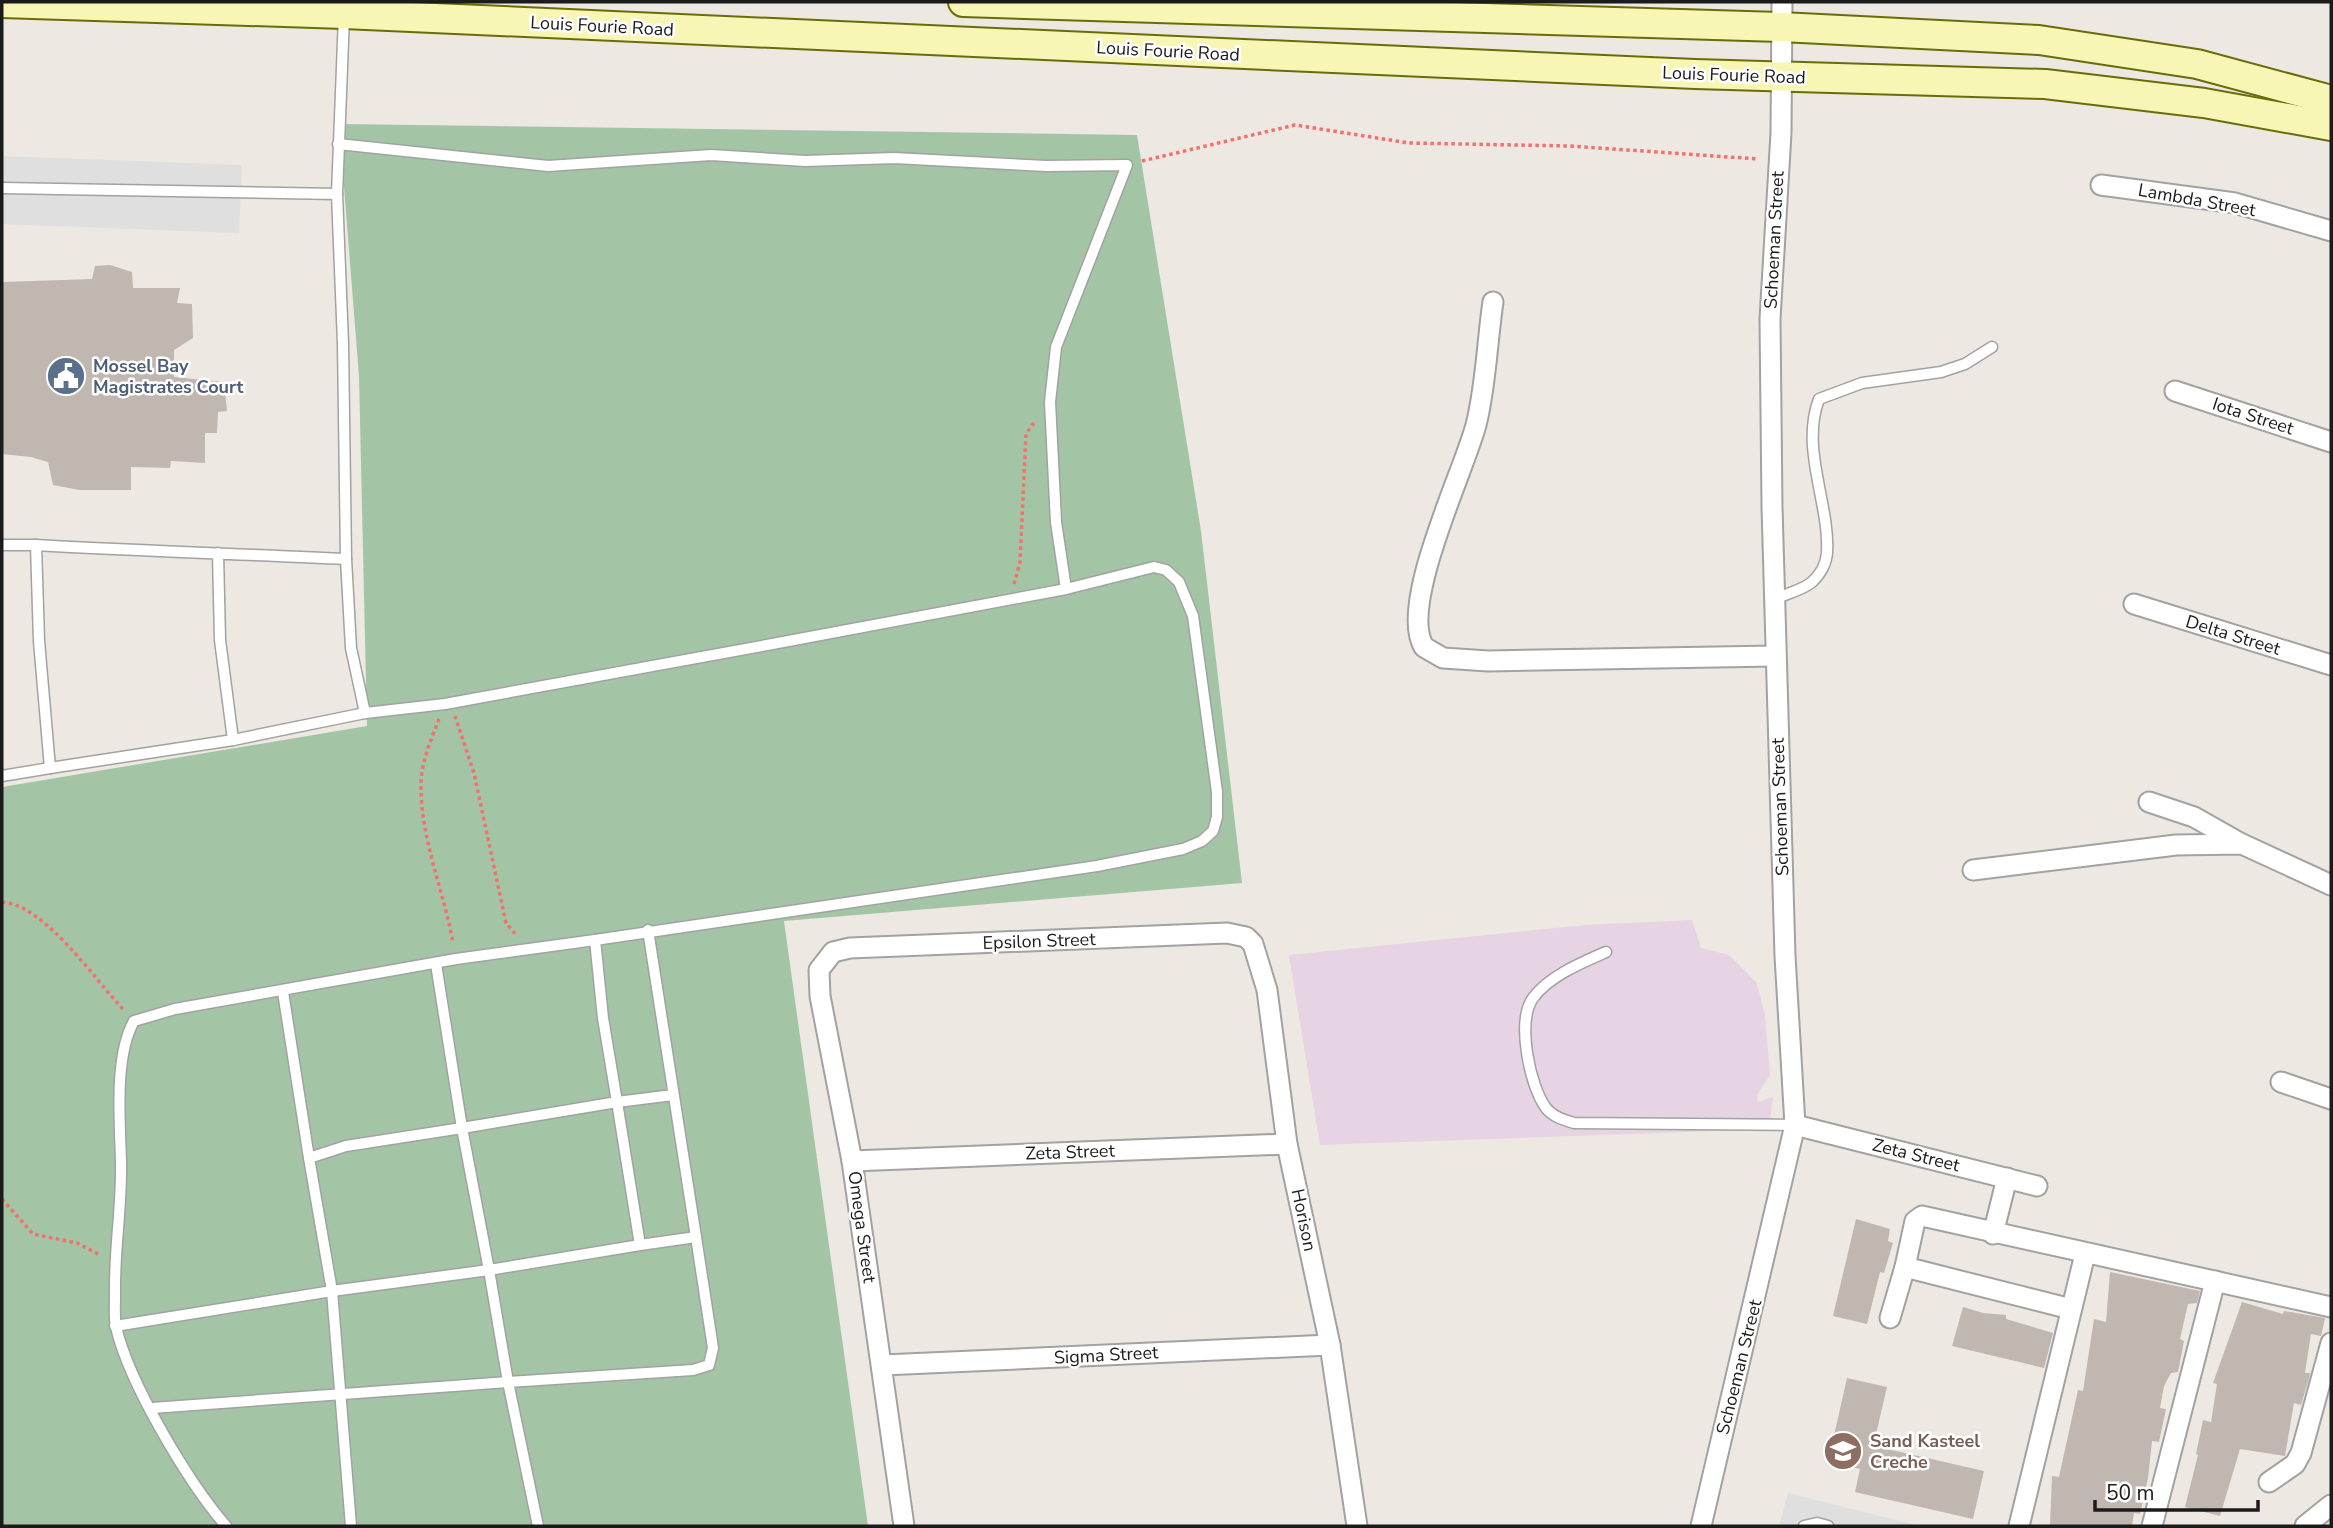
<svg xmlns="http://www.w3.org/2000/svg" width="2333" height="1528" viewBox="0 0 2333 1528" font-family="'Nunito Sans',sans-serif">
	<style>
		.industrial { fill: #e6d3e3 }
		.cemetery { fill: #a3c5a6 }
		.parking { fill: #dfdfdf }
		.building { fill: #c1b7b1 }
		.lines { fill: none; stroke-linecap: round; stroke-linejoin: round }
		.lane-casing { stroke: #a2a2a2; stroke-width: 13 }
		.street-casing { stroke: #a2a2a2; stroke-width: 23 }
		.secondary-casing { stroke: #686d08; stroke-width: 32 }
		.path { stroke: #f4706b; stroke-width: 3.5; stroke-dasharray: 3.5 3.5; stroke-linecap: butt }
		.lane { stroke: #fff; stroke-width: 10 }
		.street { stroke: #fff; stroke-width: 19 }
		.secondary { stroke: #f7f6b5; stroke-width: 28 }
		.labels { text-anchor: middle; stroke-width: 5; stroke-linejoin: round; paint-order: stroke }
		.street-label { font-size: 18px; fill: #1b1b1b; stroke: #fff }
		.service-label { font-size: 18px; font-weight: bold; fill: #4e5e75; stroke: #fff; text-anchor: start }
		.education-label { font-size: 18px; font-weight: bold; fill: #785e54; stroke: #fff; text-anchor: start }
	</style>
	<rect width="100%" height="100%" fill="#ede8e1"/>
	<!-- industrial -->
	<polygon class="industrial" points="1692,920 1701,948 1729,955 1757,983 1765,1015 1770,1075 1757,1095 1758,1102 1773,1097 1769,1129 1320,1145 1289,955 1585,925"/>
	<!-- cemetery -->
	<polygon class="cemetery" points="339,124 1137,135 1201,531 1242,883 784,921 868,1526 2,1526 2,787 367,726 359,376"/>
	<!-- parking -->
	<g class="parking">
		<polygon points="2,156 242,165 239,233 2,224"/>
		<polygon points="1788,1493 1920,1526 1779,1526"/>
	</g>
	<!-- building -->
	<g class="building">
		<polygon points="110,265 132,272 133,288 180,288 177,303 192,304 193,338 174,350 174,377 224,382 227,411 218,412 217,433 205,433 205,463 171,461 170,468 131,467 131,490 79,490 53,485 48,462 31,457 2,454 3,282 92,279 95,266"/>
		<polygon points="1856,1219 1890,1229 1888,1241 1893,1243 1884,1273 1880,1272 1867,1324 1833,1316"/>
		<polygon points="2110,1272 2200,1291 2197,1303 2188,1304 2180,1339 2184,1341 2178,1372 2171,1373 2164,1386 2160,1408 2166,1409 2159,1442 2152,1441 2148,1478 2140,1514 2134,1513 2132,1526 2050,1526 2052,1476 2059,1477 2078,1390 2083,1391 2094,1319 2106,1322"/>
		<polygon points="2242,1302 2283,1314 2284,1311 2325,1318 2321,1336 2311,1334 2305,1373 2310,1373 2309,1378 2301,1405 2294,1403 2285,1456 2240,1449 2220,1516 2185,1507 2198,1455 2196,1454 2203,1420 2211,1422 2217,1384 2213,1383"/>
		<polygon points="1963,1307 1983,1313 2006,1315 2006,1319 2053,1333 2044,1368 1952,1346"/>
		<polygon points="1847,1378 1887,1387 1876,1434 1886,1436 1883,1448 1984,1471 1973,1519 1855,1492 1860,1469 1852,1467 1854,1459 1841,1456 1843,1451 1831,1449"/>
	</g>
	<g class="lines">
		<!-- lane casing -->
		<g class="lane-casing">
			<g id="lane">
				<polyline points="338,144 548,166 711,155 805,161 894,158 1046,166 1127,165 1056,347 1050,402 1056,522 1066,589"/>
				<polyline points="2,188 337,194 344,16"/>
				<polyline points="337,194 343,343 346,559 351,648 365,713 445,704 767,645 1066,589 1154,567 1166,570 1179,582 1193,616 1217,792 1217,817 1213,831 1202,841 1183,849 1097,866 595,940"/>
				<polyline points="2,545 36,545"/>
				<path d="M 218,553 L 220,640 L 233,740 L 50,768 L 39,641 L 36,545 C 139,551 242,554 346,559"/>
				<path d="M 1773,600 C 1785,594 1803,590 1812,582 C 1820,575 1826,564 1827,553 C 1830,504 1800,449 1819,399 L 1862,383 L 1941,372 L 1965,364 L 1992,347"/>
				<polyline points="233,740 365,713"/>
				<polyline points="2,776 50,768"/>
				<polyline points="648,930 696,1237 640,1245 617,1102 673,1095"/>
				<path d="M 1606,952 C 1581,963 1549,976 1533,998 C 1516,1021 1530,1087 1546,1108 C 1553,1117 1564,1120 1574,1123 L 1795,1125"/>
				<polyline points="283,992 309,1158"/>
				<polyline points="115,1326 332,1291 489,1270 462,1128 346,1146 309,1158 332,1291 351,1526"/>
				<polyline points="152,1408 508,1382 489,1270 640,1245"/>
				<path d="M 226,1526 C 188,1482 129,1383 116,1327 C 114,1317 115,1305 115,1295 C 114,1250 122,1207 121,1162 C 120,1122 114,1056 134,1021 L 175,1009 L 456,959 L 595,940 L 603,1018 L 617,1102 L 462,1128 L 436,964"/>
				<polyline points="538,1526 508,1382 693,1370 709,1365 713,1348 696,1237"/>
				<polyline points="1804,1526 1817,1523 1828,1526"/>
			</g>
		</g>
		<!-- street casing -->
		<g class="street-casing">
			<g id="street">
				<polyline points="2101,185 2235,203 2331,231"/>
				<path d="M 1493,302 C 1487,342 1486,386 1476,425 C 1464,471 1398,606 1424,647 L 1443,658 L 1488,661 L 1775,656"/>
				<polyline points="2175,391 2331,442"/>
				<polyline points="2134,604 2331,665"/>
				<polyline points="2149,802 2194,817 2240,843"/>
				<polyline points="1973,870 2176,845 2242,844 2331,885"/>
				<polyline points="2281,1082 2331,1099"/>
				<polyline points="1795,1125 2037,1186"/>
				<polyline points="852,1161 1287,1144"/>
				<polyline points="1993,1234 2007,1178"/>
				<polyline points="2071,1309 1905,1267 1915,1221 1922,1216 2331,1307"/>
				<polyline points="1890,1318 1905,1267"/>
				<polyline points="883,1365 1330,1345"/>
				<polyline points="2269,1482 2295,1464 2301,1453 2331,1343"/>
				<polyline points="904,1526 852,1161 820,996 819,970 833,952 850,948 1227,933 1246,937 1253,944 1267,990 1287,1144 1330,1345 1357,1526"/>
				<polyline points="1701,1526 1795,1125 1785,956 1772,507 1770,319 1781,133 1782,2"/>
				<polyline points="2019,1526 2085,1254"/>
				<polyline points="2152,1526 2215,1281"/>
				<polyline points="2305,1526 2331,1505"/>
			</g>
		</g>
		<!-- secondary casing -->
		<g class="secondary-casing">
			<g id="secondary">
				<polyline points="963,2 1781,27 2039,40 2197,64 2331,100"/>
				<polyline points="2,3 344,14 1695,74 2045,84 2204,103 2331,126"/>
			</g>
		</g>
		<!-- path -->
		<g class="path">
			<polyline points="1142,161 1295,125 1409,143 1570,146 1758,159"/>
			<polyline points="1014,584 1020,562 1026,434 1036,420"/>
			<polyline points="455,716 474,773 506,923 517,936"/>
			<path d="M 439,719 C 431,740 420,765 421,788 C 421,839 444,892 453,943"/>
			<path d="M 2,902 C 45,905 94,979 123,1009"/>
			<polyline points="2,1199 33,1234 77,1243 100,1255"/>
		</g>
		<!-- lane -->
		<use href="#lane" class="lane"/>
		<!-- street -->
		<use href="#street" class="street"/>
		<!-- secondary -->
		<use href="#secondary" class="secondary"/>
	</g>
	<!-- icons -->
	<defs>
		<g id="civic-disc" transform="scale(2.0125)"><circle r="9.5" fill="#5c6f8a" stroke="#fff"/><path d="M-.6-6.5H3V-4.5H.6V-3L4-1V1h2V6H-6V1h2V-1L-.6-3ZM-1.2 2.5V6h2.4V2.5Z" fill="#fff"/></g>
		<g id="school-disc" transform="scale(2.0125)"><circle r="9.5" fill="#8d6e63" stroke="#fff"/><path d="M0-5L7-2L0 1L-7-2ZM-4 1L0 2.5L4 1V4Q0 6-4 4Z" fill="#fff"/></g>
	</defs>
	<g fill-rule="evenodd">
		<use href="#civic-disc" x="66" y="376"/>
		<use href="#school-disc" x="1843" y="1451"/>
	</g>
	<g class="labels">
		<!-- street labels -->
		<g class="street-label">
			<text transform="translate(602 26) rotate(3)" y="6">Louis Fourie Road</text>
			<text transform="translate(1168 51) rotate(3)" y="6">Louis Fourie Road</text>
			<text transform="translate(1734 75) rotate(2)" y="6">Louis Fourie Road</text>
			<text transform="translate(2197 200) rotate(10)" y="6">Lambda Street</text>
			<text transform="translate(1774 240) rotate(-87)" y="6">Schoeman Street</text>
			<text transform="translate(2253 416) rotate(18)" y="6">Iota Street</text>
			<text transform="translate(2233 635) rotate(17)" y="6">Delta Street</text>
			<text transform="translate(1780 807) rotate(-92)" y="6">Schoeman Street</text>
			<text transform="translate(1039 941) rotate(-2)" y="6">Epsilon Street</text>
			<text transform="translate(1070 1152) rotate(-2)" y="6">Zeta Street</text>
			<text transform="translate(1916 1155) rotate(14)" y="6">Zeta Street</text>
			<text transform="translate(1304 1220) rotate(78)" y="6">Horison</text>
			<text transform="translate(862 1227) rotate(82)" y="6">Omega Street</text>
			<text transform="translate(1106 1355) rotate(-3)" y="6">Sigma Street</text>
			<text transform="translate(1739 1367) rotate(-76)" y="6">Schoeman Street</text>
		</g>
		<!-- service labels -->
		<g class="service-label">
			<text x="93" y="372">Mossel Bay<tspan x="93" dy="21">Magistrates Court</tspan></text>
		</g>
		<!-- education labels -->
		<g class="education-label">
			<text x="1870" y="1447">Sand Kasteel<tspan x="1870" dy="21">Creche</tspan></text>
		</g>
	</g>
	<!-- border -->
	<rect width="2333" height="1528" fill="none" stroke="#1b1b1b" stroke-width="7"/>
	<!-- scale -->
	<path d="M2095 1500v10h163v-10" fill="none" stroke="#1b1b1b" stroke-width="3.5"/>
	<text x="2106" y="1500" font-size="21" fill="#1b1b1b" stroke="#ffffff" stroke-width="5" paint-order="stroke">50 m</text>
</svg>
